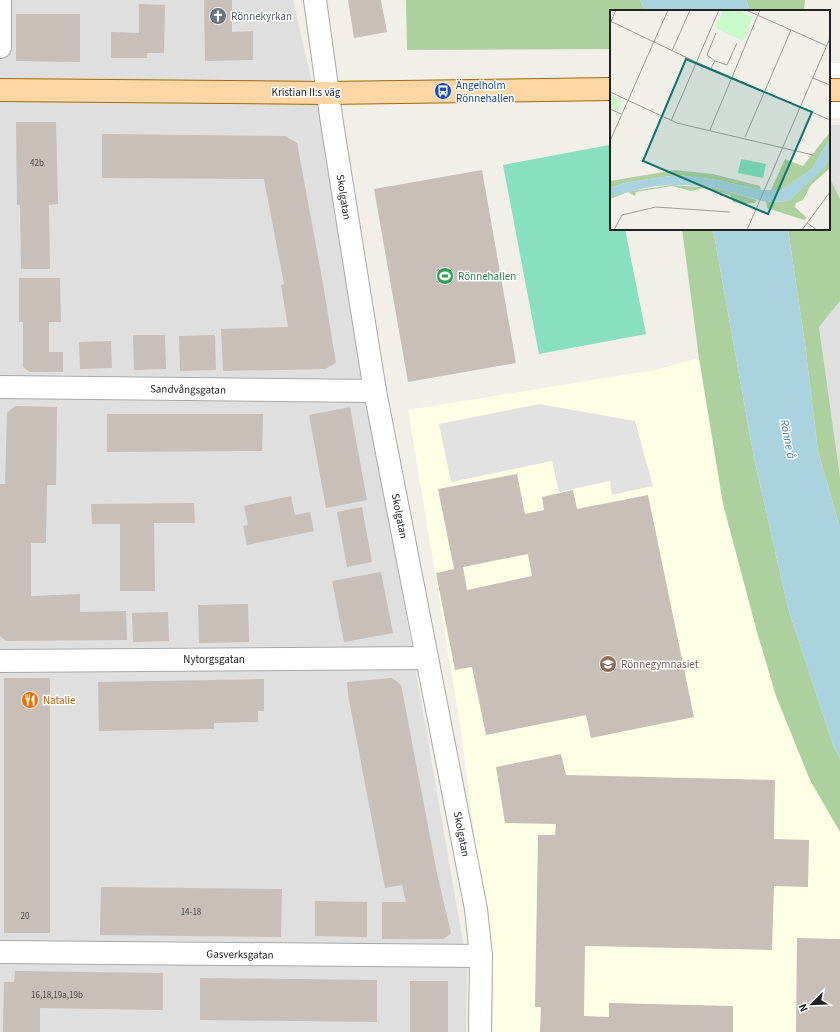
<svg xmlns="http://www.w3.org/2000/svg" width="840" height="1032" viewBox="0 0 840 1032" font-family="'Source Sans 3',sans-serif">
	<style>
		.residential { fill: #e0dfdf }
		.education { fill: #ffffe5 }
		.forest { fill: #add19e }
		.pitch { fill: #88e0be }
		.parking { fill: #e2e2e2 }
		.water { fill: #aad3df }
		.pier { fill: #fff }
		.building { fill: #c7bfb8; fill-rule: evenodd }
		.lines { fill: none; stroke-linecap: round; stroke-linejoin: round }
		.minor-casing { stroke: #a9a9a9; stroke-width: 24 }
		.major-casing { stroke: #a06b00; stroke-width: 24 }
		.minor { stroke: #fff; stroke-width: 22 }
		.major { stroke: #fcd6a4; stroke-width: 22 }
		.labels { text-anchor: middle; stroke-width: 3; stroke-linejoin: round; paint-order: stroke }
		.number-label { font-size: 9px; fill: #4b4948 }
		.worship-label { font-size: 11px; fill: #5b616d; stroke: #fff; text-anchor: start }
		.transit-label { font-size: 11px; fill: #164399; stroke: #fff; text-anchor: start }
		.street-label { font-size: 11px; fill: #222; stroke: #fff }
		.leisure-label { font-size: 11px; fill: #27864d; stroke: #fff; text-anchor: start }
		.education-label { font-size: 11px; fill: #785e54; stroke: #fff; text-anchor: start }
		.food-label { font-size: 11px; fill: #c56008; stroke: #fff; text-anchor: start }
		.water-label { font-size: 12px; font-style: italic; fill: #4a7aab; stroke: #fff }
		.inset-road { fill: none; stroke: #9f9d99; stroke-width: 1 }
		.view { fill: #0f766e; fill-opacity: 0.15; stroke: #0f766e; stroke-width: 2 }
		.inset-edge { fill: none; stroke: #222; stroke-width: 2 }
	</style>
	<rect width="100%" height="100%" fill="#f2efe9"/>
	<!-- residential -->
	<g class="residential">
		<polygon points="0,0 293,0 318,108 467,965 466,1032 0,1032"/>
		<polygon points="829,125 840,125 840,199 829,176"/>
		<polygon points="840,301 840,477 819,327"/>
	</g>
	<!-- education -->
	<polygon class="education" points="699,358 723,504 757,632 776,696 810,780 840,832 840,1032 492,1032 494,988 461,730 408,410 655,370"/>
	<!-- forest -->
	<g class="forest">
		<polygon points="406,0 640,0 645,11 611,11 611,49 407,50"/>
		<polygon points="746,0 805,0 804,11 750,11"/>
		<polygon points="829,176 840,199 840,301 819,327 840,477 840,528 818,451 805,344 788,229 829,229"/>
		<polygon points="682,229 713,229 754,458 788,608 833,745 840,759 840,832 810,780 776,696 757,632 723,504 699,358"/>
	</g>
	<!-- pitch -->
	<polygon class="pitch" points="609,145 611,155 611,229 625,229 646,334 539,354 503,165"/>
	<!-- parking -->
	<polygon class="parking" points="539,404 635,421 653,486 612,495 610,481 559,492 552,461 451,482 439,424"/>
	<!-- water -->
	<g class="water">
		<polygon points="640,0 746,0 750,11 645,11"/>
		<polygon points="713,229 788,229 805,344 818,451 840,528 840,759 833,745 788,608 754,458"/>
	</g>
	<!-- pier -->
	<rect class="pier" x="829" y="63" width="11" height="55"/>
	<!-- building -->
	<g class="building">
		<polygon points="204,0 232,0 232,32 253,31 253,60 205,61"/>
		<polygon points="348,0 381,0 387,32 354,38"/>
		<polygon points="139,4 165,5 164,53 147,53 147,58 111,58 111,32 139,33"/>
		<polygon points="16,14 80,14 80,62 16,61"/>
		<polygon points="16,122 56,122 58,204 49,205 50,269 21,269 20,205 17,205"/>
		<polygon points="102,134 285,136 297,143 322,278 336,363 325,369 223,371 221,329 288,327 281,285 284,284 264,179 102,178"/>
		<polygon points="482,170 516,363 408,382 374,189"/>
		<polygon points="19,278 60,278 61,322 49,322 49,352 63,352 63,372 30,372 23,367 23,322 19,322"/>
		<polygon points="133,335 165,335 166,369 134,370"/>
		<polygon points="215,335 216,370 180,371 179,336"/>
		<polygon points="111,341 112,368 80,369 79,342"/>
		<polygon points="15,406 57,407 56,485 47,485 46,543 31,543 31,596 80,594 80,612 126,611 127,640 6,641 0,636 0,484 5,484 7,413"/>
		<polygon points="350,407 367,500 326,508 309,415"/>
		<polygon points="107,414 263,414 262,451 107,452"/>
		<path d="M 517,474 L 525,514 L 544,510 L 542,497 L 573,490 L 577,509 L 648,495 L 694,717 L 591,738 L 586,715 L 486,735 L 472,667 L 455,670 L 436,573 L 454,569 L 438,489 ZM 528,554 L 532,576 L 467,590 L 463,567 Z"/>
		<polygon points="291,496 295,515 310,512 314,531 247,545 243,526 248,525 244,506"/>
		<polygon points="194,503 195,523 154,523 155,591 120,591 120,524 92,524 91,504"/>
		<polygon points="362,507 372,562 347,567 337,512"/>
		<polygon points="381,572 393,633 344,642 332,581"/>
		<polygon points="248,604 249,642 199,643 198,605"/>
		<polygon points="168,612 169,641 133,642 132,613"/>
		<rect x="4" y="678" width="46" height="255"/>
		<polygon points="392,678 401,685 438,878 451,933 444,939 382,939 382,902 406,902 402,885 385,888 348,695 347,682"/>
		<polygon points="264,679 264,711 258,711 258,722 214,723 214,729 99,731 98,682"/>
		<polygon points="561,754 566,775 775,780 774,839 809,840 808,887 774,886 772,950 585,946 584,1016 609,1017 609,1003 733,1006 733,1032 540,1032 541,1007 535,1007 538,835 555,835 556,824 505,823 496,767"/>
		<polygon points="101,887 282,889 281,937 100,935"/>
		<polygon points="315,901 367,902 367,937 315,936"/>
		<polygon points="797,938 840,939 840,1032 796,1032"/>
		<polygon points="15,971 163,973 163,1010 40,1008 40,1032 3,1032 4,982 14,982"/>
		<polygon points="200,978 377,980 377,1022 200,1020"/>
		<rect x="410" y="981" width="38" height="51"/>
	</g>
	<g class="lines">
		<!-- minor casing -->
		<g class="minor-casing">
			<g id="minor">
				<polyline points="315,0 332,123 375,391 476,909 481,956 480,1032"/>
				<polyline points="0,47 0,0"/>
				<polyline points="0,387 375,391"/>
				<polyline points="0,661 427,658"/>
				<polyline points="0,952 481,956"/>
			</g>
		</g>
		<!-- major casing -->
		<g class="major-casing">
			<g id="major">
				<polyline points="0,90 327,93 611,89"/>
				<polyline points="829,90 840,90"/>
			</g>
		</g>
		<!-- minor -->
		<use href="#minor" class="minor"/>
		<!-- major -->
		<use href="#major" class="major"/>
	</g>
	<!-- icons -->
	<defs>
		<g id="church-disc" transform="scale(0.9)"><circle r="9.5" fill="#6b7280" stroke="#fff"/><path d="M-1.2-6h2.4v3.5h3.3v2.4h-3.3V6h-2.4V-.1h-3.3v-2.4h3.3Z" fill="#fff"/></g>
		<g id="bus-disc" transform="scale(0.9)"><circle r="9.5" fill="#1a4fb4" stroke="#fff"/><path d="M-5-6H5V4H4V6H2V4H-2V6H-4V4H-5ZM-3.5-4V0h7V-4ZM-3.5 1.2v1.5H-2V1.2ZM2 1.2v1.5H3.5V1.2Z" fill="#fff"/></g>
		<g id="stadium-disc" transform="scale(0.9)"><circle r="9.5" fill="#2e9e5b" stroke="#fff"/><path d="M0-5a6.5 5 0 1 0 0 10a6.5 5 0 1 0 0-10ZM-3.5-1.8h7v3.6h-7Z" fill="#fff"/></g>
		<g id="school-disc" transform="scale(0.9)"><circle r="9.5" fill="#8d6e63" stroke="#fff"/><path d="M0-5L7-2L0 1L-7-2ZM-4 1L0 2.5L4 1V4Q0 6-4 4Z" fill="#fff"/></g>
		<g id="restaurant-disc" transform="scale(0.9)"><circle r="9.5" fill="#e8710a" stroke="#fff"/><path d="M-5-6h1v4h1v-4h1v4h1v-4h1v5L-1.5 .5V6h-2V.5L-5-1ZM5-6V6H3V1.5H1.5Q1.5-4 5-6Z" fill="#fff"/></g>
	</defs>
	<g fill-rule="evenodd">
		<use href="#church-disc" x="218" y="16"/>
		<use href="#bus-disc" x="443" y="91"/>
		<use href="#stadium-disc" x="445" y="276"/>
		<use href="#school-disc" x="608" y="664"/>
		<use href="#restaurant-disc" x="30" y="700"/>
	</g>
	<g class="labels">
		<!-- number labels -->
		<g class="number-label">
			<text x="37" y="166">42b</text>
			<text x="191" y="915">14-18</text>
			<text x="25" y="919">20</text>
			<text x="57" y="998">16,18,19a,19b</text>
		</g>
		<!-- worship labels -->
		<g class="worship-label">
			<text x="231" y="20">Rönnekyrkan</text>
		</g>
		<!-- transit labels -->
		<g class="transit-label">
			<text x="456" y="89">Ängelholm<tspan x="456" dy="13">Rönnehallen</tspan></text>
		</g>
		<!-- street labels -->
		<g class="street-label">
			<text x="306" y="96">Kristian II:s väg</text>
			<text transform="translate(344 197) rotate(81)" y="4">Skolgatan</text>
			<text transform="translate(188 389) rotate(1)" y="4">Sandvångsgatan</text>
			<text transform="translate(400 516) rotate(79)" y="4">Skolgatan</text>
			<text x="214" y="663">Nytorgsgatan</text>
			<text transform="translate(462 834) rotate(79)" y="4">Skolgatan</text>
			<text transform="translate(240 954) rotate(1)" y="4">Gasverksgatan</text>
		</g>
		<!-- leisure labels -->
		<g class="leisure-label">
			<text x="458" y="280">Rönnehallen</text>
		</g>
		<!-- education labels -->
		<g class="education-label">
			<text x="621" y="668">Rönnegymnasiet</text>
		</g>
		<!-- food labels -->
		<g class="food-label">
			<text x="43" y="704">Natalie</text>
		</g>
		<!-- water labels -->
		<g class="water-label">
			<text transform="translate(788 439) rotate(79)" y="4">Rönne å</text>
		</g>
	</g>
	<!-- overview -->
	<g transform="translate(610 10)">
		<rect width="220" height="220" fill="#f2efe9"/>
		<path d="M 220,122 L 220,129 L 202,159 L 172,180 L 161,180 L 175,149 L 193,156 ZM 220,149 L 220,158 L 201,175 L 193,190 L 186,193 L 185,197 L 197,208 L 194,210 L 157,198 L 156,192 L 179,191 ZM 65,160 L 103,164 L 150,176 L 151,180 L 107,170 L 68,165 L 18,172 L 0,178 L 0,171 ZM 61,175 L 105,178 L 147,190 L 145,193 L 132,194 L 123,192 L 120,185 L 95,178 L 81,181 L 62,176 L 26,182 L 25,186 L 18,182 L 0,189 L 3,184 Z" fill="#add19e"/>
		<path d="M 113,0 L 128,0 L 143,7 L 133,31 L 105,18 ZM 0,84 L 12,91 L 8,102 L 0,98 Z" fill="#c8facc"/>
		<path d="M 131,149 L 156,154 L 153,168 L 128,163 Z" fill="#88e0be"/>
		<path d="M 220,129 L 220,149 L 215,157 L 179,191 L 156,192 L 105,178 L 76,175 L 45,176 L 0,186 L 0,178 L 18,172 L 68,165 L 107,170 L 151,180 L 172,180 L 202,159 Z" fill="#aad3df"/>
		<path class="inset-road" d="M 136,0 L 217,36M 0,11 L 86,52 L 220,110M 0,14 L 6,0M 62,41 L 80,0M 105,51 L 117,55 L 127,33M 101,58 L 105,51 L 97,45 L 106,23M 203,68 L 220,75M 0,82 L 67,113 L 203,145M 0,99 L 11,104M 61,111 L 109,0M 100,120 L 150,0M 135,127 L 181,20M 0,131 L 58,0M 197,213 L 207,220M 4,220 L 12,205 L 46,197 L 120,202M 137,220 L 220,28M 192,220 L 220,182"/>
		<path class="view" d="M 76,49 L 202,102 L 158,204 L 33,151 Z"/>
		<rect width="220" height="220" class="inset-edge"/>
	</g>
	<!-- north arrow -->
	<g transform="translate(812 1004) rotate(247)" stroke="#ffffff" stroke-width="3" paint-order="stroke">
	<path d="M0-3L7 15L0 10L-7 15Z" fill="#222222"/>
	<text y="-6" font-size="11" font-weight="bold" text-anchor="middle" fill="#222222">N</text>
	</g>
</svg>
